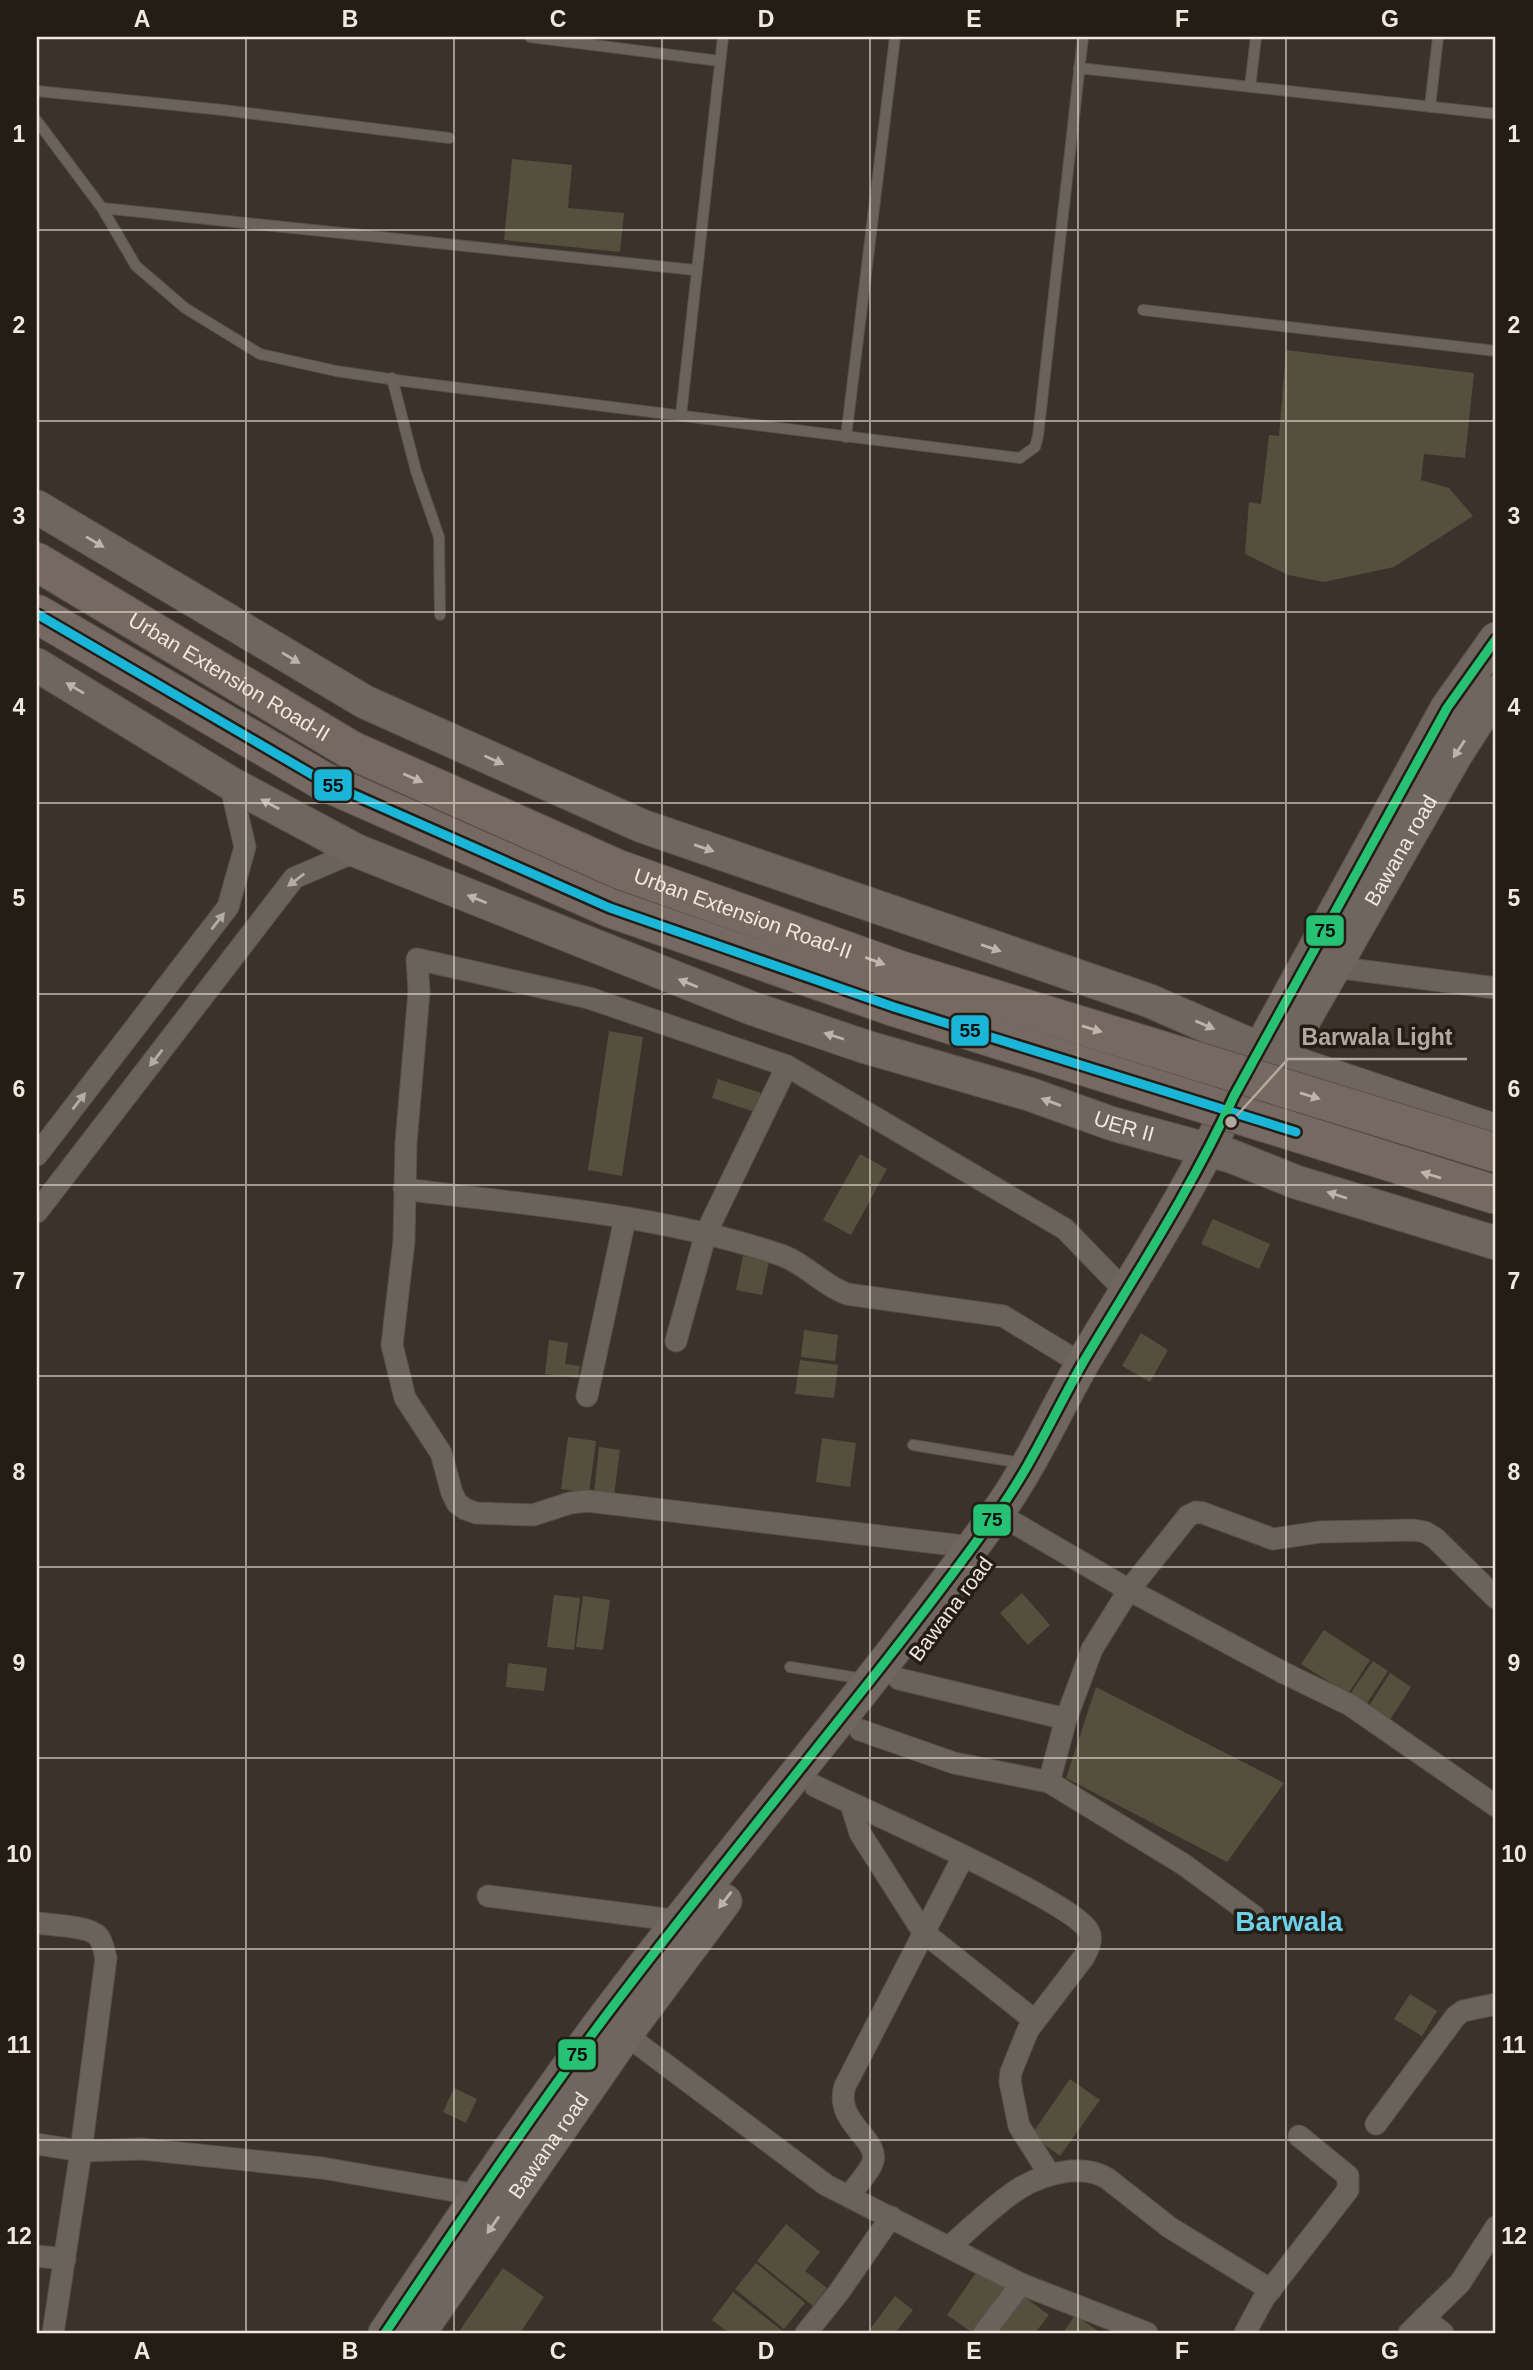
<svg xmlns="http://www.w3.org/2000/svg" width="1533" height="2370" viewBox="0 0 1533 2370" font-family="Arial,sans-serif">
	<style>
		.building { fill: #554f3e }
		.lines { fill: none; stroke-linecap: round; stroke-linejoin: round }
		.lane-casing { stroke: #585149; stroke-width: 12 }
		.street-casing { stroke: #585149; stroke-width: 23 }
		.primary-casing { stroke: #585149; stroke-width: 35 }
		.highway-casing { stroke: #585149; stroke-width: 40 }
		.lane { stroke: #69635c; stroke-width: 10 }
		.street { stroke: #69635c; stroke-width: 21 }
		.primary { stroke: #71665f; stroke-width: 33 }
		.highway { stroke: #766961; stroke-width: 38 }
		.highway-bridge-casing { stroke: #585149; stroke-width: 40; stroke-linecap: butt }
		.highway-bridge { stroke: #766961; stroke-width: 38 }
		.bus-1-casing { stroke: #241d16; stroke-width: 14 }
		.bus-2-casing { stroke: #241d16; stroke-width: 14 }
		.bus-1 { stroke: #1ab6d8; stroke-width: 9 }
		.bus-2 { stroke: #26c172; stroke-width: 9 }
		.oneway { fill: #beb4ab }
		.oneway2 { fill: #c0b5ac }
		.oneway3 { fill: #b4aca4 }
		.grid { fill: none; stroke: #f2e8de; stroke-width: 2; stroke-opacity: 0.55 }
		.labels { text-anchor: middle; stroke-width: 7; stroke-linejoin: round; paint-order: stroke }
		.street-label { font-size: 21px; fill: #f2e8de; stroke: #241d16 }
		.district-label { font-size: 28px; font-weight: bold; fill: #6cd1e9; stroke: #241d16 }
		.leader { fill: none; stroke: #b2a99f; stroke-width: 2.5 }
		.callout-dot { fill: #b2a99f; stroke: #241d16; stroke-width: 2.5 }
		.callout-label { font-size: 23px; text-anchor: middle; font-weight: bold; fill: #b2a99f; stroke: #241d16; stroke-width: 7; stroke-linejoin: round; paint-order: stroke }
		.line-badge { stroke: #241d16; stroke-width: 2.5 }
		.pale-badge-label { font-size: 19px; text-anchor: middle; font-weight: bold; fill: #111 }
		.neatline { fill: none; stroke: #f2e8de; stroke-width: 2.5 }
		.grid-label { font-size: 23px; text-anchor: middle; font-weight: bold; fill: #f2e8de }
	</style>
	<rect width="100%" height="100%" fill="#3b332b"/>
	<!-- building -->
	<g class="building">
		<polygon points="512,159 572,165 568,208 624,213 620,252 504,240"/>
		<polygon points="1286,350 1474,373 1465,458 1424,454 1421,480 1449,488 1473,516 1394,567 1324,582 1288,575 1245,554 1249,502 1261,504 1269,435 1279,436"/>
		<polygon points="609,1031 643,1037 622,1176 588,1170"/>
		<polygon points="718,1079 761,1093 755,1112 712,1098"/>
		<polygon points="860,1154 887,1169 851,1235 823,1220"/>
		<polygon points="1213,1219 1270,1244 1259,1269 1201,1244"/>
		<polygon points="743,1256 769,1261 762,1295 736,1290"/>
		<polygon points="804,1330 838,1335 835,1361 801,1357"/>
		<polygon points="1141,1333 1168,1350 1150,1382 1122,1366"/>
		<polygon points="549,1340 568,1343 565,1364 580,1366 578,1378 545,1374"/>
		<polygon points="800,1360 838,1365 834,1398 795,1394"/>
		<polygon points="568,1437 596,1441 589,1493 561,1489"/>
		<polygon points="822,1438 856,1443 850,1487 816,1482"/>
		<polygon points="599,1447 620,1450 614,1495 594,1493"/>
		<polygon points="1022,1593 1050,1625 1028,1645 1000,1613"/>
		<polygon points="554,1595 580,1598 574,1650 547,1647"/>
		<polygon points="583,1596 610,1600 603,1650 576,1647"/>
		<polygon points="1324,1630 1370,1660 1348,1694 1301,1664"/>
		<polygon points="1373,1661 1388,1671 1366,1705 1350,1694"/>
		<polygon points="508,1663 547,1668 544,1691 506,1687"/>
		<polygon points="1390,1673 1411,1687 1388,1723 1367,1709"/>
		<polygon points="1096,1687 1284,1783 1227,1862 1066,1778"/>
		<polygon points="1410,1994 1437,2011 1422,2036 1394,2019"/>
		<polygon points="1070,2079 1100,2100 1060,2156 1031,2135"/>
		<polygon points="454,2088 477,2099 466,2123 443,2112"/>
		<polygon points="786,2224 820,2252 805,2271 827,2288 813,2306 757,2261"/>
		<polygon points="756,2263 805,2303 784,2329 735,2289"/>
		<polygon points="503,2268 544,2297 520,2333 458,2333"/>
		<polygon points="979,2268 1005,2286 973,2333 947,2315"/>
		<polygon points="733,2292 785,2333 729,2333 712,2320"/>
		<polygon points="895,2296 913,2310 895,2333 867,2333"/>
		<polygon points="1023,2296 1049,2315 1035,2333 996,2333"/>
		<polygon points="1075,2315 1101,2333 1063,2333"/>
	</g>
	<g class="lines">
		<!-- lane casing -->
		<g class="lane-casing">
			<g id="lane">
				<polyline points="530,37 720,61"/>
				<polyline points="1079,68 1496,114"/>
				<polyline points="1250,87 1256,37"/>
				<polyline points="37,91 223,110 449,138"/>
				<polyline points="1430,107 1438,37"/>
				<polyline points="37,121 102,208 136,266 185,308 260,354 336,371 403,381 1020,458 1035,447 1038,436 1083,37"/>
				<polyline points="102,208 695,270"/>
				<polyline points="1143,310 1496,351"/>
				<polyline points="392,378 416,471 439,537 440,615"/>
				<polyline points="681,415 723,37"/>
				<polyline points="846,437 895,37"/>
				<polyline points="913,1445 1022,1463"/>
				<polyline points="790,1667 864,1679"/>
			</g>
		</g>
		<!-- street casing -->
		<g class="street-casing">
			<g id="street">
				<polyline points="1334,967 1496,988"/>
				<polyline points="37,1155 228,907 245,847 230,783"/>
				<path d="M 404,1189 C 529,1205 658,1214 778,1254 C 804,1262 822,1285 847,1294 L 1003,1316 L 1082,1364"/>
				<polyline points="37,1212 294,878 357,851"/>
				<polyline points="676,1341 706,1233 787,1066"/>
				<polyline points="587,1396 625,1219"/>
				<polyline points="997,1513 1129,1590 1284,1673 1350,1705 1496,1806"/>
				<polyline points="971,1547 588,1501 570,1503 533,1515 476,1513 465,1509 457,1503 452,1493 441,1453 405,1398 392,1345 404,1241 406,1143 419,992 417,959 589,998 787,1066 1065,1229 1126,1292"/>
				<polyline points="899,1679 1066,1719"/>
				<polyline points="860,1730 954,1763 1049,1782 1183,1864 1254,1916"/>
				<polyline points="1049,1782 1066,1719 1092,1649 1129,1590 1188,1516 1196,1512 1203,1513 1273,1539 1320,1532 1413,1530 1425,1532 1435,1538 1496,1598"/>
				<path d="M 815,1786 C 857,1807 1076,1902 1089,1932 C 1093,1940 1088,1949 1084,1957 L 1028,2030 L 1011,2072 L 1010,2082 L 1019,2126 L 1050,2175"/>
				<polyline points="851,1804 860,1833 923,1932 1034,2020"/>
				<polyline points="488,1896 680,1921"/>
				<path d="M 37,1923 C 51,1925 89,1926 98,1936 C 103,1942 104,1951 106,1958 L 81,2151 L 53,2333"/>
				<polyline points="617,2028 826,2185 1021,2284 1147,2333"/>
				<polyline points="1376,2124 1456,2016 1463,2011 1496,2004"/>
				<polyline points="37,2144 81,2151 142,2149 322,2168 478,2195"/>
				<path d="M 849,2196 C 856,2186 867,2175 872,2164 C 883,2140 833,2123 845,2086 L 963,1857"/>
				<path d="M 949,2247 C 971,2228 996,2203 1020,2188 C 1045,2173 1083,2163 1108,2179 L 1169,2227 L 1271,2290"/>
				<polyline points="37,2256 65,2259"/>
				<polyline points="1424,2318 1443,2333"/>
				<polyline points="806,2333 839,2292 891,2217"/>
				<polyline points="984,2333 1021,2284"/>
				<polyline points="1245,2333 1264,2298 1348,2190 1348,2176 1299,2136"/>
				<polyline points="1409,2333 1460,2283 1496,2227"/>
			</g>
		</g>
		<!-- primary casing -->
		<g class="primary-casing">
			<g id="primary">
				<polyline points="37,507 365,702 642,826 1150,1001 1282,1059 1496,1131"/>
				<path id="s1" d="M 37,665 L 230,783 L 357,851 L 751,1008 L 866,1047 L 1029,1094 L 1113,1124 L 1231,1156 L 1296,1182 L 1496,1243"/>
				<path id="s2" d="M 1256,1104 L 1455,756 L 1496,692"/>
				<path d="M 385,2333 C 457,2226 528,2120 605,2017 C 732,1848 871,1688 995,1516 C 1031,1467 1055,1411 1085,1359 C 1137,1272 1192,1188 1234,1096 L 1447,708 L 1496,639"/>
				<path id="s3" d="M 419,2333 L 626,2034 L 725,1901"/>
			</g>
		</g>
		<!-- highway casing -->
		<g class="highway-casing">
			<g id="highway">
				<path id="s4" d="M 37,562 L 351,750"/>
				<polyline points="37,614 323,781"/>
			</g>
		</g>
		<!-- lane -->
		<use href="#lane" class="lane"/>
		<!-- street -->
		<use href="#street" class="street"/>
		<!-- primary -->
		<use href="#primary" class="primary"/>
		<!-- highway -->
		<use href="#highway" class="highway"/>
		<!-- highway-bridge casing -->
		<g class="highway-bridge-casing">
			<g id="highway-bridge">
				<path id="s5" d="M 351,750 L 618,869 L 900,970 L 1496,1153"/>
				<polyline points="323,781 610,908 894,1007 1496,1195"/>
			</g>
		</g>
		<!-- highway-bridge -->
		<use href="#highway-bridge" class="highway-bridge"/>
		<!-- bus-1 casing -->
		<g class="bus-1-casing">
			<polyline id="bus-1" points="37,614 323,781 610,908 894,1007 1296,1132"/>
		</g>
		<!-- bus-2 casing -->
		<g class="bus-2-casing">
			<path id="bus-2" d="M 385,2333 C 457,2226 528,2120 605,2017 C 732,1848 871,1688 995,1516 C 1031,1467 1055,1411 1085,1359 C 1137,1272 1192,1188 1234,1096 L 1447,708 L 1496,639"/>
		</g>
		<!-- bus-1 -->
		<use href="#bus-1" class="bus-1"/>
		<!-- bus-2 -->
		<use href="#bus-2" class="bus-2"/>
	</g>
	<!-- one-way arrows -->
	<defs><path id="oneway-solid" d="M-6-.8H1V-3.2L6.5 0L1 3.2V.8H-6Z" transform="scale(1.75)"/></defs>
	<g class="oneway">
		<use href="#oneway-solid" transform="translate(95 542) rotate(31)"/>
		<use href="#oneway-solid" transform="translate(291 658) rotate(31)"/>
		<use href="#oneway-solid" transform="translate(75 688) rotate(-149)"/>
		<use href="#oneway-solid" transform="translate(1459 749) rotate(123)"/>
		<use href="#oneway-solid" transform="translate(494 760) rotate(24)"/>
		<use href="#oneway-solid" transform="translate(270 804) rotate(-152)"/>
		<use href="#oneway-solid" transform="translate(704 848) rotate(19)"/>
		<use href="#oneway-solid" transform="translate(477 899) rotate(-158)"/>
		<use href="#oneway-solid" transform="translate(991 948) rotate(19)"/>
		<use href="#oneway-solid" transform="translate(688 983) rotate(-158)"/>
		<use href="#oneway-solid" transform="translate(1205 1025) rotate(23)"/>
		<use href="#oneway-solid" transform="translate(834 1036) rotate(-162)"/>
		<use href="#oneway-solid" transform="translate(1051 1102) rotate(-160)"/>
		<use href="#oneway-solid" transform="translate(1337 1195) rotate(-162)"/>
		<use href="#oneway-solid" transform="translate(725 1900) rotate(128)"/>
		<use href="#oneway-solid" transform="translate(493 2225) rotate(125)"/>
	</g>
	<g class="oneway2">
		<use href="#oneway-solid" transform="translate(413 778) rotate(24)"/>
		<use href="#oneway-solid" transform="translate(875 961) rotate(20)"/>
		<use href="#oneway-solid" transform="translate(1092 1029) rotate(17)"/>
		<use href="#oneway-solid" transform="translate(1310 1096) rotate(17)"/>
		<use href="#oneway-solid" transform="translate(1431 1175) rotate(-163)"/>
	</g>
	<g class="oneway3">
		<use href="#oneway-solid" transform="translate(296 880) rotate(143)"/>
		<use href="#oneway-solid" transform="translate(218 921) rotate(-52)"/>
		<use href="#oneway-solid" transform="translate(156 1058) rotate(128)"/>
		<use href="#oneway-solid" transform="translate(79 1101) rotate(-52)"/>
	</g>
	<!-- grid -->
	<path class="grid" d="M 246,37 L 246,2333M 454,37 L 454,2333M 662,37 L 662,2333M 870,37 L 870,2333M 1078,37 L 1078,2333M 1286,37 L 1286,2333M 37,230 L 1496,230M 37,421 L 1496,421M 37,612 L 1496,612M 37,803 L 1496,803M 37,994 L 1496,994M 37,1185 L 1496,1185M 37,1376 L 1496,1376M 37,1567 L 1496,1567M 37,1758 L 1496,1758M 37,1949 L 1496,1949M 37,2140 L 1496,2140"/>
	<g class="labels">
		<!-- street labels -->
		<g class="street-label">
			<text dy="7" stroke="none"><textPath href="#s4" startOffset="224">Urban Extension Road-II</textPath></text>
			<text dy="7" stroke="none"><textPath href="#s2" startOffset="292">Bawana road</textPath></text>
			<text dy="7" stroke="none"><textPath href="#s5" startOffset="425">Urban Extension Road-II</textPath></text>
			<text dy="7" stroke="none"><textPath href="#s1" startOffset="1186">UER II</textPath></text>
			<text transform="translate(951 1609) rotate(-53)" y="7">Bawana road</text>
			<text dy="7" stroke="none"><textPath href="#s3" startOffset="228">Bawana road</textPath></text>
		</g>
		<!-- district labels -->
		<g class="district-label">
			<text x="1289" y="1931">Barwala</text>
		</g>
	</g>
	<!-- callouts -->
	<path class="leader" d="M1231 1122L1288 1059H1467"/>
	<circle class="callout-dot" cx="1231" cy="1122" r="7"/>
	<g class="callout-label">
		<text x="1377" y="1045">Barwala Light</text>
	</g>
	<g class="line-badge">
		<rect x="313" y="768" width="40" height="34" rx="7" fill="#1ab6d8"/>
		<rect x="1305" y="914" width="40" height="33" rx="7" fill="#26c172"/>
		<rect x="950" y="1014" width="40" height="33" rx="7" fill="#1ab6d8"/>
		<rect x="972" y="1503" width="40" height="34" rx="7" fill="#26c172"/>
		<rect x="557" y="2038" width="40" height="33" rx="7" fill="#26c172"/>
	</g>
	<g class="pale-badge-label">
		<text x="333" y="792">55</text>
		<text x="1325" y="937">75</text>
		<text x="970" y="1037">55</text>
		<text x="992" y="1526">75</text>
		<text x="577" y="2061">75</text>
	</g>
	<!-- border -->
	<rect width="1533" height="2370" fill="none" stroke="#241d16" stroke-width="77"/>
	<rect x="38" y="38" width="1456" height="2294" class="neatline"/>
	<g class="grid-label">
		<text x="142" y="27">A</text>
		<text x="350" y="27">B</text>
		<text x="558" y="27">C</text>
		<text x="766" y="27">D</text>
		<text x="974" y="27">E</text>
		<text x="1182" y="27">F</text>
		<text x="1390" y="27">G</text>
		<text x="19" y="142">1</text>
		<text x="1514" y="142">1</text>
		<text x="19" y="333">2</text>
		<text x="1514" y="333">2</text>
		<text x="19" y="524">3</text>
		<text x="1514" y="524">3</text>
		<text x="19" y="715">4</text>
		<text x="1514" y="715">4</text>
		<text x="19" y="906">5</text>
		<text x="1514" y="906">5</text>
		<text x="19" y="1097">6</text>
		<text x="1514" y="1097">6</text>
		<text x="19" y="1289">7</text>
		<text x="1514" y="1289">7</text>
		<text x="19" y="1480">8</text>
		<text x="1514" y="1480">8</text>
		<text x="19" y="1671">9</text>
		<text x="1514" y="1671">9</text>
		<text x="19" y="1862">10</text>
		<text x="1514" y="1862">10</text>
		<text x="19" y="2053">11</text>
		<text x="1514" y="2053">11</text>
		<text x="19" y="2244">12</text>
		<text x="1514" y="2244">12</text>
		<text x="142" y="2359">A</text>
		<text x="350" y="2359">B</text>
		<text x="558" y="2359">C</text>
		<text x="766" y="2359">D</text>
		<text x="974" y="2359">E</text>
		<text x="1182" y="2359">F</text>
		<text x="1390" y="2359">G</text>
	</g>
</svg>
